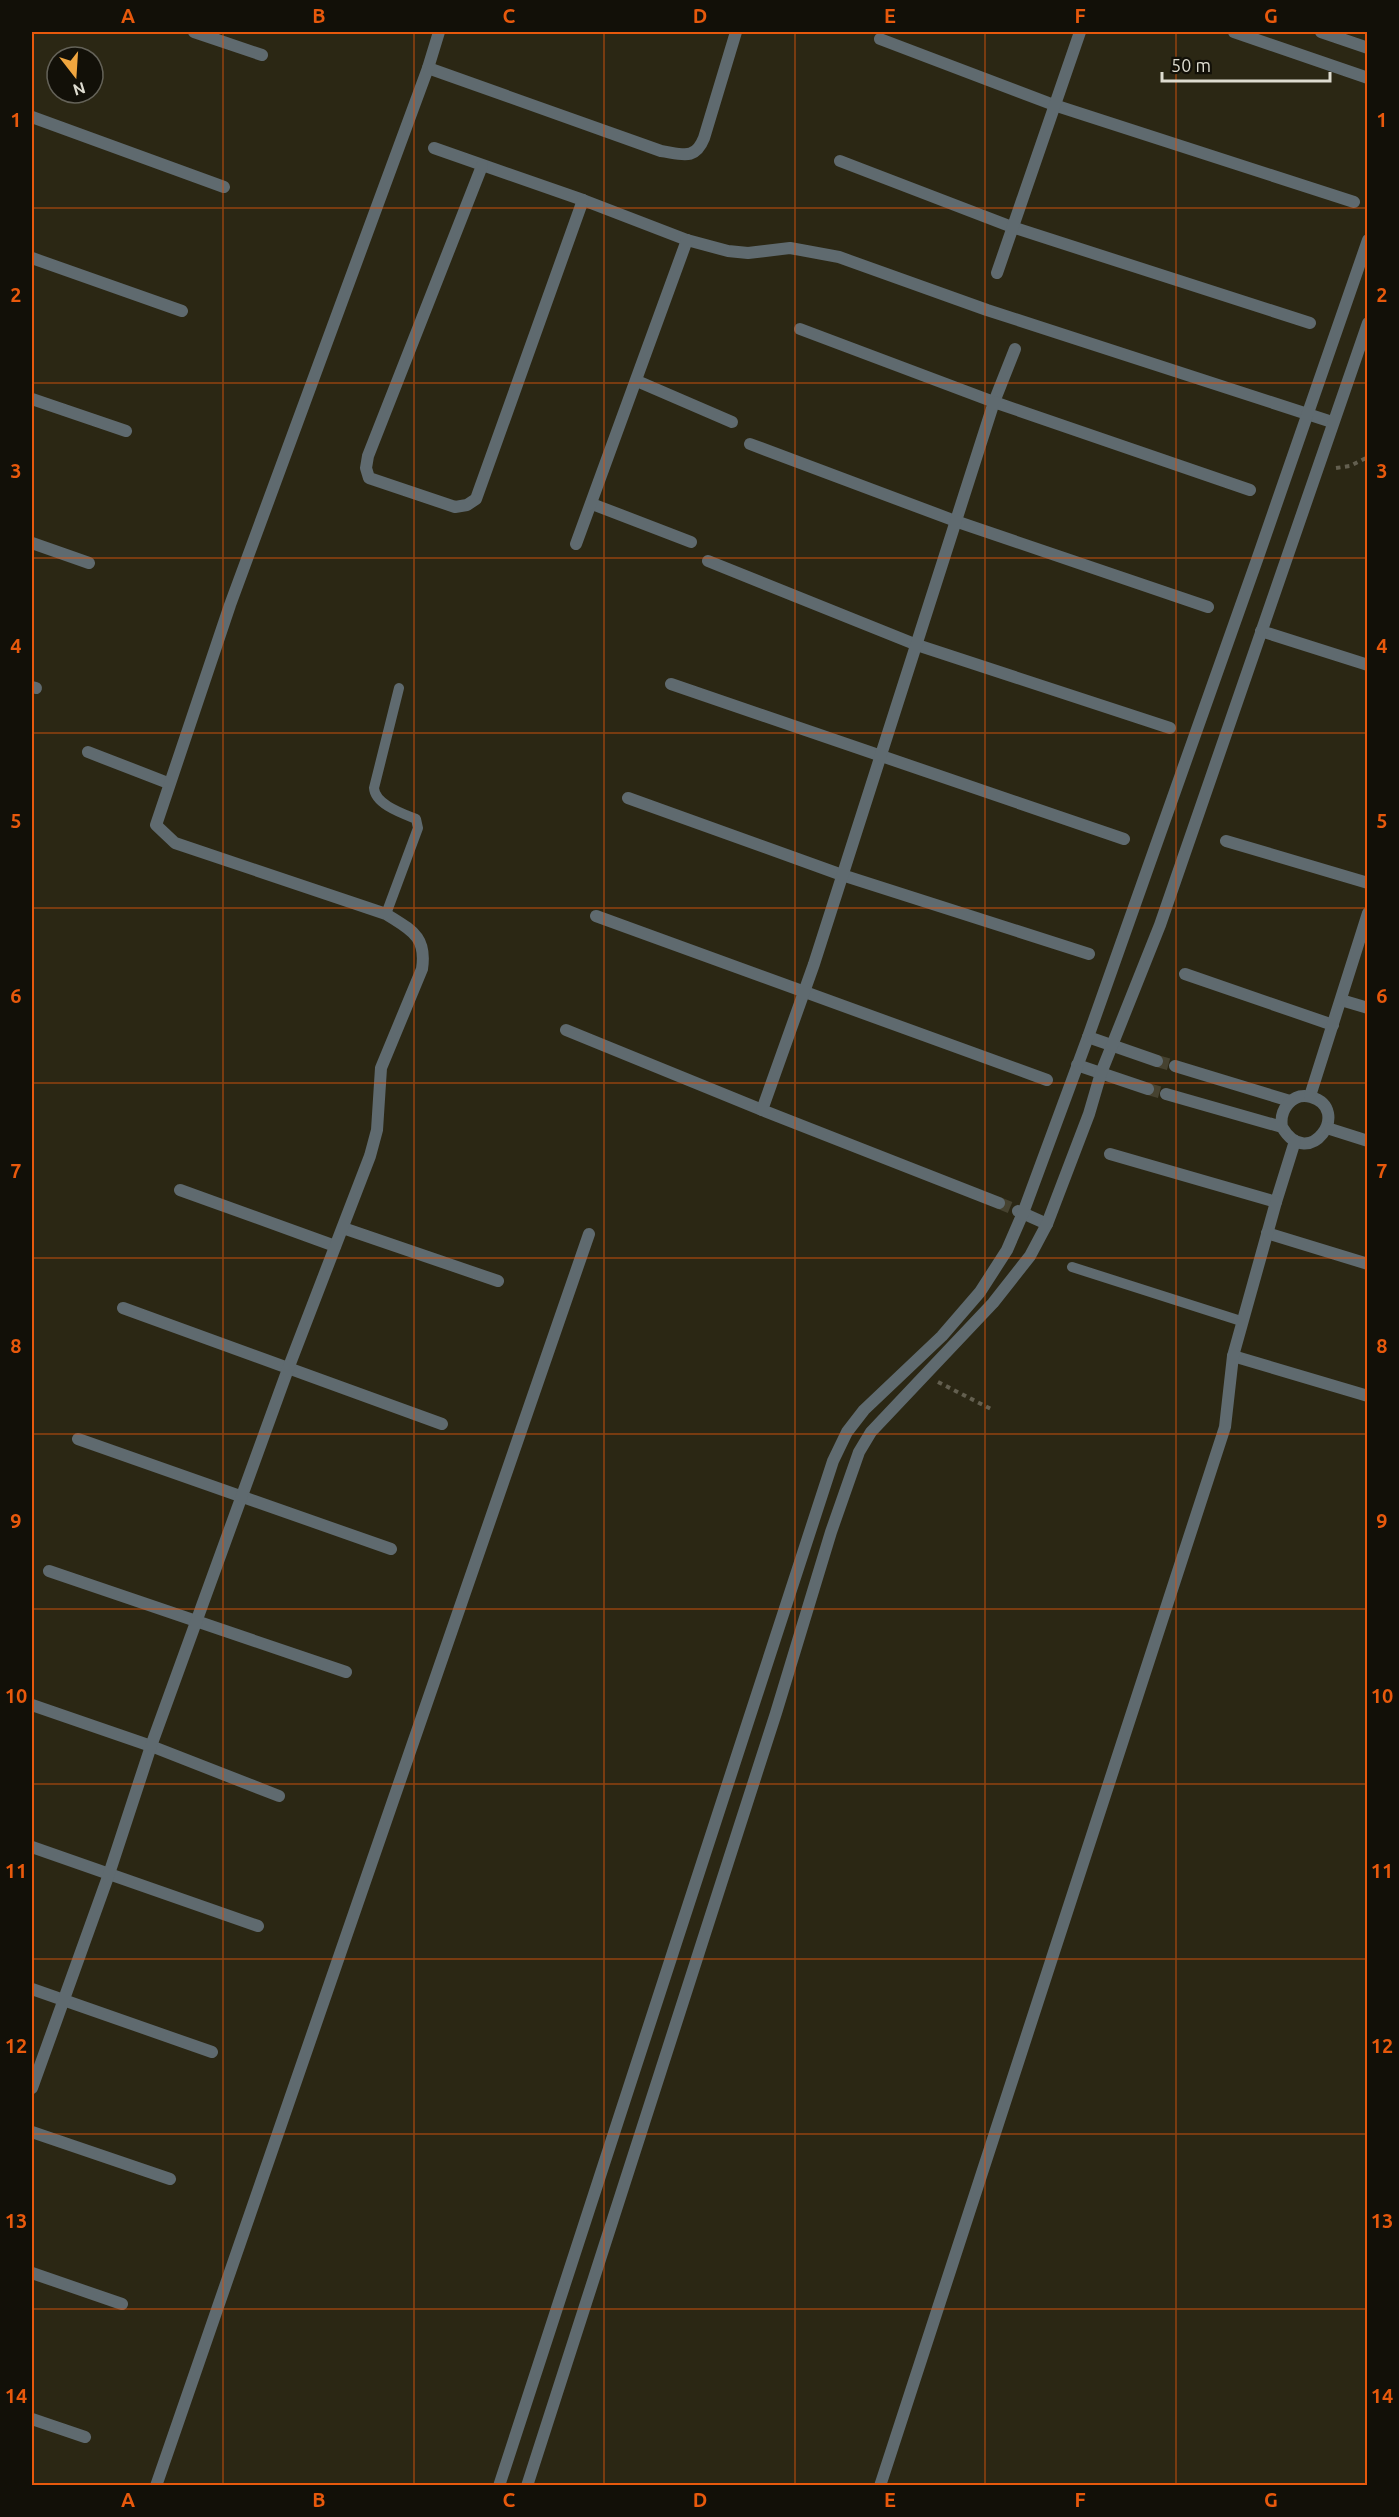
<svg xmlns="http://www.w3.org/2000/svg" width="1399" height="2517" viewBox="0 0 1399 2517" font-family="Ubuntu,sans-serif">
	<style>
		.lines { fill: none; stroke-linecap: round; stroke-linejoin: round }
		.minor-tunnel { stroke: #464230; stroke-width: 12; stroke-dasharray: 12 6; stroke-linecap: butt }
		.path { stroke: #635f4f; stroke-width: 4; stroke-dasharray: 4.5 4.5; stroke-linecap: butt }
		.service { stroke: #5f6a6f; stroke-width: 10 }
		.minor { stroke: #5f6a6f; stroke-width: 12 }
		.grid { fill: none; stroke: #e8590c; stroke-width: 1.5; stroke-opacity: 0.55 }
		.neatline { fill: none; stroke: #e8590c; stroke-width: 2 }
		.grid-label { font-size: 20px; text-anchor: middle; font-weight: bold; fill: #e8590c }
	</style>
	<rect width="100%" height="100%" fill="#2b2714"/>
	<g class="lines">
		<!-- minor-tunnel -->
		<g class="minor-tunnel">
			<polyline points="1157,1061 1175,1066"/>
			<polyline points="1148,1089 1166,1094"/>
			<polyline points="999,1203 1016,1210"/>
		</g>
		<!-- path -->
		<g class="path">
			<polyline points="1336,468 1350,466 1368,457"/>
			<polyline points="938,1382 991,1409"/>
		</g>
		<!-- service -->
		<g class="service">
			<path d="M 386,914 L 418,828 L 416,819 C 401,813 375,804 374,788 L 399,688"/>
			<polyline points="1072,1267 1241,1321"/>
		</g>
		<!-- minor -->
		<g class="minor">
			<polyline points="194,32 262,55"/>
			<polyline points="1234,32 1368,78"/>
			<polyline points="1321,32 1368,48"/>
			<polyline points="880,39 1054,105 1354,202"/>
			<path d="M 428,68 L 661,151 C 682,154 695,161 704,138 L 736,32"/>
			<polyline points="32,117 224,187"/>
			<polyline points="434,148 583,200 687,240 728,251 748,253 790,248 839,257 987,310 1332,422"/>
			<polyline points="840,161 1012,227 1310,323"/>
			<polyline points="482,166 368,456 366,468 369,478 455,507 467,505 476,499 583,200"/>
			<polyline points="32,258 182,311"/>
			<polyline points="997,273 1080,32"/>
			<polyline points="800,329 994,402 1015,349"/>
			<polyline points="637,381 732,422"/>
			<polyline points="32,399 126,431"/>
			<polyline points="750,444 958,522 1208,607"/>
			<polyline points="592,504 691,542"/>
			<polyline points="32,543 89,563"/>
			<polyline points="576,544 687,240"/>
			<polyline points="708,561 917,645 1170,728"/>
			<polyline points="1261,631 1368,665"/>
			<polyline points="671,684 1124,839"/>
			<polyline points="32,687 36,688"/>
			<polyline points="88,752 168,783"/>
			<polyline points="628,798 842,875 1089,954"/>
			<polyline points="1226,841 1368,883"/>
			<polyline points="596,916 1047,1080"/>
			<polyline points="1185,974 1333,1025"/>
			<polyline points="1341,1000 1368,1008"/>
			<polyline points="566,1030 762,1110"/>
			<polyline points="1088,1037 1157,1061"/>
			<polyline points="1077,1065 1148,1089"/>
			<polyline points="1175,1066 1290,1101"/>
			<path d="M 1166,1094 L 1282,1127 C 1309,1173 1353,1109 1311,1097 C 1292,1092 1279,1110 1282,1127"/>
			<polyline points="1310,1096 1368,913"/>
			<polyline points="1327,1128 1368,1141"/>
			<polyline points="1110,1154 1276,1202 1295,1141"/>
			<polyline points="180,1190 335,1246"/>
			<polyline points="999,1203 762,1110 814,964 994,402 1250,490"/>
			<polyline points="1018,1211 1047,1224"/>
			<polyline points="343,1228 498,1281"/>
			<polyline points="1267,1233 1368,1264"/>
			<polyline points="123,1308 442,1424"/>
			<polyline points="1233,1356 1368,1396"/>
			<polyline points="78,1439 391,1549"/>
			<polyline points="49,1571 346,1672"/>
			<polyline points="32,1705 151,1746 279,1796"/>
			<polyline points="32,1847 258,1926"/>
			<polyline points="32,1989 212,2052"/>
			<path d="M 32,2088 L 109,1874 L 151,1746 L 288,1369 L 370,1156 L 377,1130 L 381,1068 L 422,969 C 427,936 411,930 386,914 L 175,843 L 156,825 L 230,605 L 428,68 L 439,32"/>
			<polyline points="32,2132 170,2179"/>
			<polyline points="32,2273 122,2304"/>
			<polyline points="32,2419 85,2437"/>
			<polyline points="156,2486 589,1234"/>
			<polyline points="499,2486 833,1461 847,1432 864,1410 942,1336 980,1292 1007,1250 1023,1213 1088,1037 1258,557 1368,240"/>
			<polyline points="527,2486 776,1713 831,1532 859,1452 871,1432 993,1303 1030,1256 1047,1224 1089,1114 1101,1073 1160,925 1368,323"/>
			<polyline points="880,2486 1225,1427 1233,1356 1276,1202"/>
		</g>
	</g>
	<!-- grid -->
	<path class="grid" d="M 223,32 L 223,2486M 414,32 L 414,2486M 604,32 L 604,2486M 795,32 L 795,2486M 985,32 L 985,2486M 1176,32 L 1176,2486M 32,208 L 1368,208M 32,383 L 1368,383M 32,558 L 1368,558M 32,733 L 1368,733M 32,908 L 1368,908M 32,1083 L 1368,1083M 32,1258 L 1368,1258M 32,1434 L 1368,1434M 32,1609 L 1368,1609M 32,1784 L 1368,1784M 32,1959 L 1368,1959M 32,2134 L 1368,2134M 32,2309 L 1368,2309"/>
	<!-- border -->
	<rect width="1399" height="2517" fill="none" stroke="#121008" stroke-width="66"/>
	<!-- north arrow -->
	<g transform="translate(75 75) rotate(163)"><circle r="28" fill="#121008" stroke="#646258" stroke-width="1.5"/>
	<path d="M0-4.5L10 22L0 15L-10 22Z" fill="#f0a63f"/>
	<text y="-9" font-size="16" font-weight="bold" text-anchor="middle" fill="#dedcd0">N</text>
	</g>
	<!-- scale -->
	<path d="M1162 72v9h168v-9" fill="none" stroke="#dedcd0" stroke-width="3"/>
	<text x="1171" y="72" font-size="18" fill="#dedcd0" stroke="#121008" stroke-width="4.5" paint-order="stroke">50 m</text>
	<rect x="33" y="33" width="1333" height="2451" class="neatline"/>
	<g class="grid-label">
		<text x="128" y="23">A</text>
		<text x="319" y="23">B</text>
		<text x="509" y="23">C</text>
		<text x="700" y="23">D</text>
		<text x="890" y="23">E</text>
		<text x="1080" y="23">F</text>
		<text x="1271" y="23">G</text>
		<text x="16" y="127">1</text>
		<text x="1382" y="127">1</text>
		<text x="16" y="302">2</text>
		<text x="1382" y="302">2</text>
		<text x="16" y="478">3</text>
		<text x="1382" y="478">3</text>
		<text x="16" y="653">4</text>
		<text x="1382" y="653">4</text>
		<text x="16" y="828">5</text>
		<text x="1382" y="828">5</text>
		<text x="16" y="1003">6</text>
		<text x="1382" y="1003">6</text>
		<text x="16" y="1178">7</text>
		<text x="1382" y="1178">7</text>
		<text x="16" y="1353">8</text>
		<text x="1382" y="1353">8</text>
		<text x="16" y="1528">9</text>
		<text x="1382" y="1528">9</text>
		<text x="16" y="1703">10</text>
		<text x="1382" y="1703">10</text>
		<text x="16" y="1878">11</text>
		<text x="1382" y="1878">11</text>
		<text x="16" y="2053">12</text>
		<text x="1382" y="2053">12</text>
		<text x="16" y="2228">13</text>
		<text x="1382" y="2228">13</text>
		<text x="16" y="2403">14</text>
		<text x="1382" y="2403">14</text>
		<text x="128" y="2507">A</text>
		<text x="319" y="2507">B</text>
		<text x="509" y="2507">C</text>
		<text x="700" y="2507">D</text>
		<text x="890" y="2507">E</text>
		<text x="1080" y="2507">F</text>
		<text x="1271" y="2507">G</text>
	</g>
</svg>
